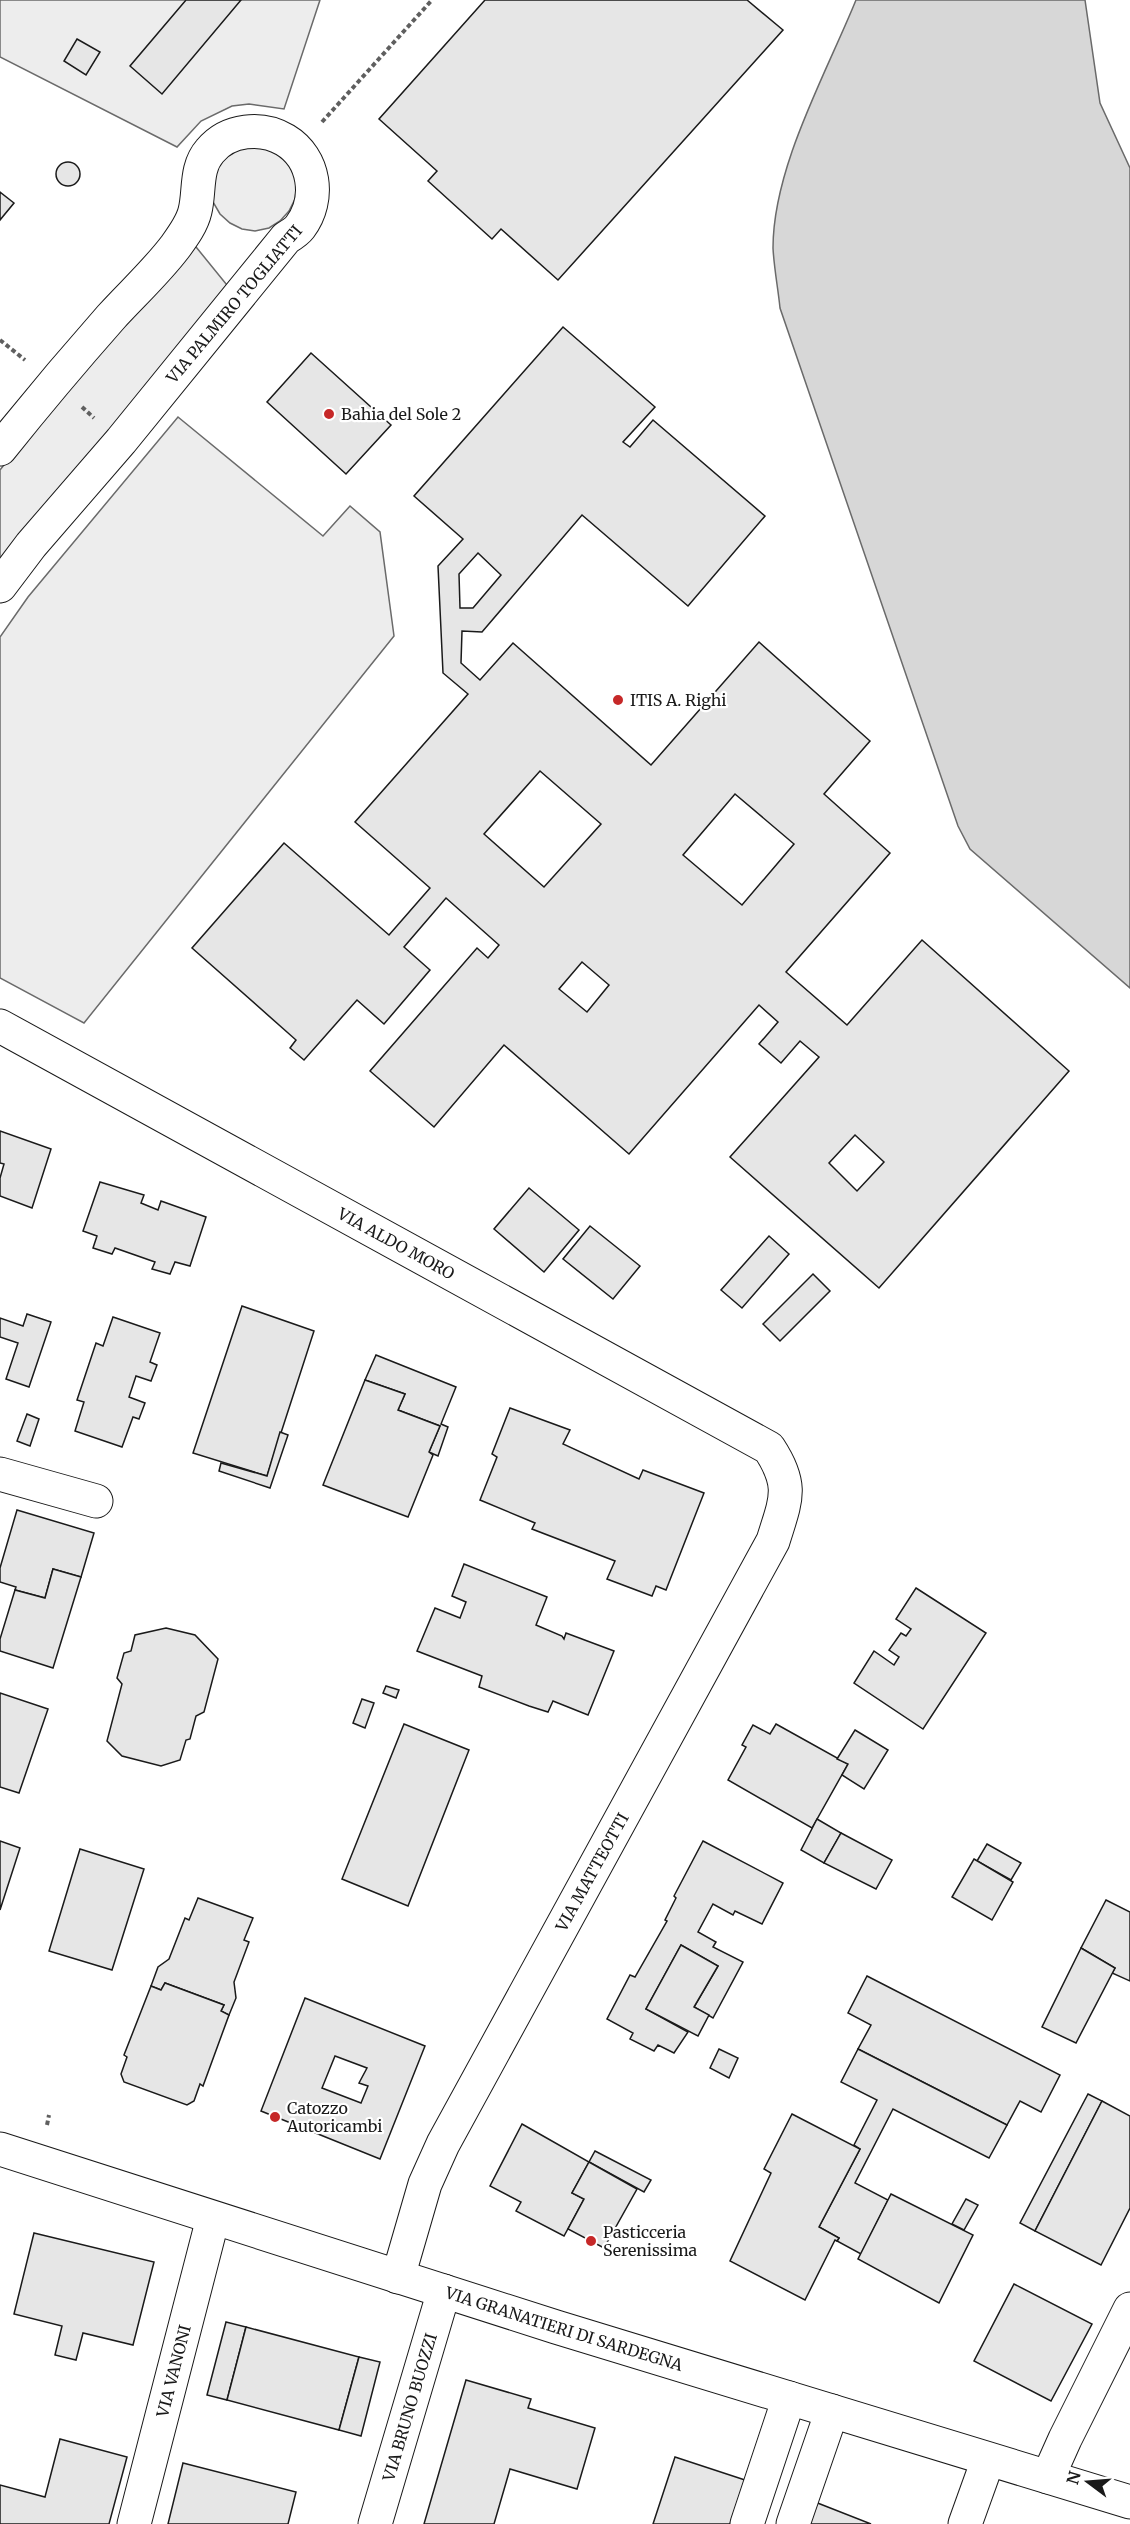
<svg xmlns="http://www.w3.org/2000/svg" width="1130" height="2524" viewBox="0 0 1130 2524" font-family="Merriweather,serif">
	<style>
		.built { fill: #ededed; stroke: #6a6a6a; stroke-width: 1.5 }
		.water { fill: #d7d7d7; stroke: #6a6a6a; stroke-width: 1.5 }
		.building { fill: #e6e6e6; stroke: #1a1a1a; stroke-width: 1.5; fill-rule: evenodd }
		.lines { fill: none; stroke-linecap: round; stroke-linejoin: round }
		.street-casing { stroke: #1a1a1a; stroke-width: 35 }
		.secondary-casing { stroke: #1a1a1a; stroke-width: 35 }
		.path { stroke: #5f5f5f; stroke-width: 4; stroke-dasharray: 4.5 3; stroke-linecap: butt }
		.street { stroke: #fff; stroke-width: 33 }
		.secondary { stroke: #fff; stroke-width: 33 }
		.poi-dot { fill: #c62828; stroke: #fff; stroke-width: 2 }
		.labels { text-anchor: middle; stroke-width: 4.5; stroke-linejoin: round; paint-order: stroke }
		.street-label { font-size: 16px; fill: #1a1a1a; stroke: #fff }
		.poi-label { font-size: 16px; fill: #1a1a1a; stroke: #fff; text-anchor: start }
	</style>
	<rect width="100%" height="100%" fill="#fff"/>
	<!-- built -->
	<g class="built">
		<polygon points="0,0 320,0 284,109 249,104 232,106 201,121 177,147 0,57"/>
		<polygon points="257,144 284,156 292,169 297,183 295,199 289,211 280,221 269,228 255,231 242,229 230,223 220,214 213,202 211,176 229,152"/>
		<polygon points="192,242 231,290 0,566 0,470 47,410"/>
		<polygon points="178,417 323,536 350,506 380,532 394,636 84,1023 0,978 0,637 28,597"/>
	</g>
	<!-- water -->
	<path class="water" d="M 856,0 L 1085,0 L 1100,103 L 1130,168 L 1130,988 L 970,849 L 958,826 L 780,308 C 778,288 774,268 773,248 C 773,167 826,74 856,0 Z"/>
	<!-- building -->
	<g class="building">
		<polygon points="186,0 241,0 162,94 130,66"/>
		<polygon points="485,0 747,0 783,30 558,280 501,229 492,239 428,181 437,171 379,119"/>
		<polygon points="77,39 100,52 86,75 64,61"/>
		<circle cx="68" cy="174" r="12"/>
		<polygon points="0,192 14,203 0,220"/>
		<path d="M 563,327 L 655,407 L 623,442 L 630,447 L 653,420 L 765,516 L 688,606 L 582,515 L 482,632 L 462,631 L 461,663 L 480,680 L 513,643 L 651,765 L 759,642 L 870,741 L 824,794 L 890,853 L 786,972 L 847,1025 L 922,940 L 1069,1071 L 879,1288 L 730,1157 L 819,1057 L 800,1041 L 781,1063 L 759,1044 L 778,1022 L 759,1005 L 629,1154 L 504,1045 L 434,1127 L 370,1071 L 477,948 L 488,958 L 499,945 L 446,898 L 404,947 L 430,970 L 384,1024 L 357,1000 L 304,1060 L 290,1048 L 296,1040 L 192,948 L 284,843 L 389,935 L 430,888 L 355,822 L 468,694 L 443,673 L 438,566 L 463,539 L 414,496 ZM 478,553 L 501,575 L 473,608 L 460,608 L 459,574 ZM 540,771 L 601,824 L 544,887 L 484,834 ZM 735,794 L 794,844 L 742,905 L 683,855 ZM 582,962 L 609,985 L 587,1012 L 559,989 ZM 855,1135 L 884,1162 L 857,1191 L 829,1163 Z"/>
		<polygon points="311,353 391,425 346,474 267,402"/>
		<polygon points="0,1131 51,1149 32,1208 0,1196 0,1178 4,1164 0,1163"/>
		<polygon points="100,1182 144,1195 141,1203 158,1210 161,1201 206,1217 190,1266 175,1262 170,1274 152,1269 155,1262 115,1248 112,1254 93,1248 97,1236 83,1231"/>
		<polygon points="529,1188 579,1230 544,1272 494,1229"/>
		<polygon points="590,1226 640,1266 613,1299 563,1259"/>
		<polygon points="769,1236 789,1254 742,1308 721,1290"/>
		<polygon points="813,1274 830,1291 780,1341 763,1324"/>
		<polygon points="242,1306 314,1331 267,1476 193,1453"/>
		<polygon points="27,1314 51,1322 29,1387 6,1379 18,1343 0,1337 0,1318 23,1326"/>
		<polygon points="113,1317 160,1333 150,1362 157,1365 151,1381 136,1376 129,1397 145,1403 139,1419 133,1417 122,1447 75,1431 84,1402 77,1400 96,1343 103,1346"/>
		<polygon points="376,1355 456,1387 441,1424 448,1427 438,1456 429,1452 440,1426 398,1410 405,1394 365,1380"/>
		<polygon points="365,1380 405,1394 398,1410 440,1426 429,1452 433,1455 408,1517 323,1485"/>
		<polygon points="510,1408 570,1430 563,1444 639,1479 643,1470 704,1493 666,1590 656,1586 652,1596 607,1579 615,1561 532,1529 535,1523 480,1500 497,1457 492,1454"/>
		<polygon points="27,1414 39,1419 30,1446 17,1441"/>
		<polygon points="280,1432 288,1435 270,1488 219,1471 221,1463 267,1476"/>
		<polygon points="17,1510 94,1533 81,1577 53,1569 45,1598 15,1590 16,1587 0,1582 0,1568"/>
		<polygon points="464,1564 547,1597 536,1625 562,1636 564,1639 566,1633 614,1651 588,1715 553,1701 548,1712 529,1706 479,1687 482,1676 417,1651 435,1608 460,1618 466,1602 452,1596"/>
		<polygon points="53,1569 81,1577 53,1668 0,1651 0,1639 15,1590 45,1598"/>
		<polygon points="916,1588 986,1633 923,1729 854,1683 874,1651 894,1665 899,1657 889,1650 901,1633 906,1636 911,1629 896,1619"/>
		<polygon points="166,1628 195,1635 218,1659 204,1712 196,1716 190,1739 186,1740 180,1760 161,1766 122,1756 107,1741 122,1684 117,1678 124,1653 131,1651 135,1635"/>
		<polygon points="386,1686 399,1690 396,1698 383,1693"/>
		<polygon points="0,1693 48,1709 19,1793 0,1787"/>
		<polygon points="362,1699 374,1703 365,1728 353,1723"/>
		<polygon points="404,1724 469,1750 408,1906 342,1879"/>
		<polygon points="776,1724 848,1764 812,1828 728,1780 746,1747 742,1745 753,1725 770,1734"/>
		<polygon points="855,1730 888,1750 864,1789 842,1775 848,1764 837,1759"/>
		<polygon points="817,1819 841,1833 824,1863 801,1850"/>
		<polygon points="841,1833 892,1860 876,1889 824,1863"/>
		<polygon points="0,1841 20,1848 0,1910"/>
		<polygon points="703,1841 783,1883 762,1924 735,1911 733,1915 713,1904 698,1932 716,1942 713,1947 743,1962 713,2018 694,2007 718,1966 681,1945 646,2009 688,2032 674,2053 658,2045 654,2051 630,2039 633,2033 607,2019 630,1975 635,1977 667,1921 665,1920 676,1898 674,1896"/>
		<polygon points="987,1844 1021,1863 1011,1880 977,1861"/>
		<polygon points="80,1849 144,1869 112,1970 49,1951"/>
		<polygon points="974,1859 1013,1882 992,1920 952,1897"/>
		<polygon points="198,1898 253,1918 244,1940 249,1942 234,1982 236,1998 229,2015 221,2011 224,2005 165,1983 161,1990 151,1986 158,1967 169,1959 185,1918 189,1920"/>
		<polygon points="1106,1900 1130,1912 1130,1981 1112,1973 1115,1968 1081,1948"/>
		<polygon points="681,1945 718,1966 694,2007 709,2015 698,2036 646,2009"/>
		<polygon points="1081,1948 1115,1968 1076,2043 1042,2027"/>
		<polygon points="867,1976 1060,2075 1041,2112 1020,2101 1007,2125 858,2049 871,2025 848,2013"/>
		<polygon points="165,1983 224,2005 221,2011 229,2015 203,2086 200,2084 194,2101 187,2105 124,2082 121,2074 127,2057 124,2055 151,1986 161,1990"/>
		<path d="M 305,1998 L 425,2046 L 380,2159 L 261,2111 ZM 335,2056 L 367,2068 L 359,2083 L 368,2086 L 361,2103 L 322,2088 Z"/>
		<polygon points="719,2049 738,2058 729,2078 710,2068"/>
		<polygon points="858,2049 1007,2125 989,2158 893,2109 855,2183 888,2200 861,2254 837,2241 839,2238 819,2227 860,2149 854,2145 877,2100 841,2082"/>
		<polygon points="1088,2094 1102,2101 1035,2231 1020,2223"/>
		<polygon points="1102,2101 1130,2116 1130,2208 1101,2265 1035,2231"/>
		<polygon points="792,2114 860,2149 819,2227 839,2238 837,2241 835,2240 805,2300 730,2261 771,2173 764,2169"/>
		<polygon points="522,2124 589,2162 572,2193 584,2199 564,2236 516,2211 521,2202 490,2186"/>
		<polygon points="595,2151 651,2180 644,2192 589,2162"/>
		<polygon points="589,2162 637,2189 604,2248 568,2229 584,2199 572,2193"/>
		<polygon points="891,2194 973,2235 939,2303 858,2259"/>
		<polygon points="966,2199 978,2205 964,2230 952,2224"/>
		<polygon points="34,2233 154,2262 133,2345 83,2333 76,2360 55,2355 62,2326 14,2314"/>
		<polygon points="1014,2284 1092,2324 1051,2401 974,2361"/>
		<polygon points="226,2322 246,2327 227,2400 207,2395"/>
		<polygon points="246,2327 359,2357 339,2430 227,2400"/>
		<polygon points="359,2357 380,2362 361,2436 339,2430"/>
		<polygon points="466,2380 531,2399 528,2408 595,2428 577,2489 510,2469 494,2524 424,2524"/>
		<polygon points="60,2439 127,2457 109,2524 0,2524 0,2485 45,2497"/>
		<polygon points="675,2457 745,2480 730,2524 653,2524"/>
		<polygon points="183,2463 296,2492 288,2524 168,2524"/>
		<polygon points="815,2502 871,2524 807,2524"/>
	</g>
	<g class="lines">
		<!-- street casing -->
		<g class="street-casing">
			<g id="street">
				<path d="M 0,449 C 36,404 73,360 111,317 C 132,294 156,272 175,247 C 183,236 192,224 195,211 C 200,191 195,168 210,151 C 228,129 262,126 285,140 C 315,158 321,199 300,227 C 297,231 291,235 286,238 L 121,441 L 31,545 L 0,586"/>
				<path id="s1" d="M 0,1026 L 769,1448 C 794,1486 786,1499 773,1541 L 443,2144 L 425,2184 L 398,2277"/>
				<polyline points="0,1474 96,1501"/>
				<polyline points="1048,2477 1065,2439 1130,2309"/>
				<path id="s2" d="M 134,2524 L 213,2218"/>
				<path id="s3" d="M 375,2524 L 444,2291"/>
				<polyline points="747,2524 789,2398"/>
				<polyline points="793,2524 832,2411"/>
				<polyline points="965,2524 988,2460"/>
			</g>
		</g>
		<!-- secondary casing -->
		<g class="secondary-casing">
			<g id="secondary">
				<path id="s4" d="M 0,2149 L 556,2327 L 1130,2502"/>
			</g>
		</g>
		<!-- path -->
		<g class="path">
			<polyline points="322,122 432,0"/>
			<polyline points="0,340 25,360"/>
			<polyline points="82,407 94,418"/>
			<polyline points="47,2125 49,2115"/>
		</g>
		<!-- street -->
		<use href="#street" class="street"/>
		<!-- secondary -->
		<use href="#secondary" class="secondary"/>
	</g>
	<!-- markers -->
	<g class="poi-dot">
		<circle cx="329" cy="414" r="6"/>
		<circle cx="618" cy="700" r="6"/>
		<circle cx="275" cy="2117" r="6"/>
		<circle cx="591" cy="2241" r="6"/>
	</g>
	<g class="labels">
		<!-- street labels -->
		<g class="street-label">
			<text transform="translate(234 304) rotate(-50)" y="6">VIA PALMIRO TOGLIATTI</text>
			<text dy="6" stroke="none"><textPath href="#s1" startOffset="452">VIA ALDO MORO</textPath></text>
			<text transform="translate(592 1872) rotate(-61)" y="6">VIA MATTEOTTI</text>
			<text dy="6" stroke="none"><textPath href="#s4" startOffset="592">VIA GRANATIERI DI SARDEGNA</textPath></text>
			<text dy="6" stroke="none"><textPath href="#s2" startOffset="158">VIA VANONI</textPath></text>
			<text dy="6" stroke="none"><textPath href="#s3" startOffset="122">VIA BRUNO BUOZZI</textPath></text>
		</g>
		<!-- poi labels -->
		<g class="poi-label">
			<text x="341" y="420">Bahia del Sole 2</text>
			<text x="630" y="706">ITIS A. Righi</text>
			<text x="287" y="2114">Catozzo<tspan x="287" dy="18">Autoricambi</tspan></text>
			<text x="603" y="2238">Pasticceria<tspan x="603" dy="18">Serenissima</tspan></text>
		</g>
	</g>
	<!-- north arrow -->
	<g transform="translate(1088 2482) rotate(286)" stroke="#ffffff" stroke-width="4.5" paint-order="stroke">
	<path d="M0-4.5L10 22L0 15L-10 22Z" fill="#1a1a1a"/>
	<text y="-9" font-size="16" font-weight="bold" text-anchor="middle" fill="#1a1a1a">N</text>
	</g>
</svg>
